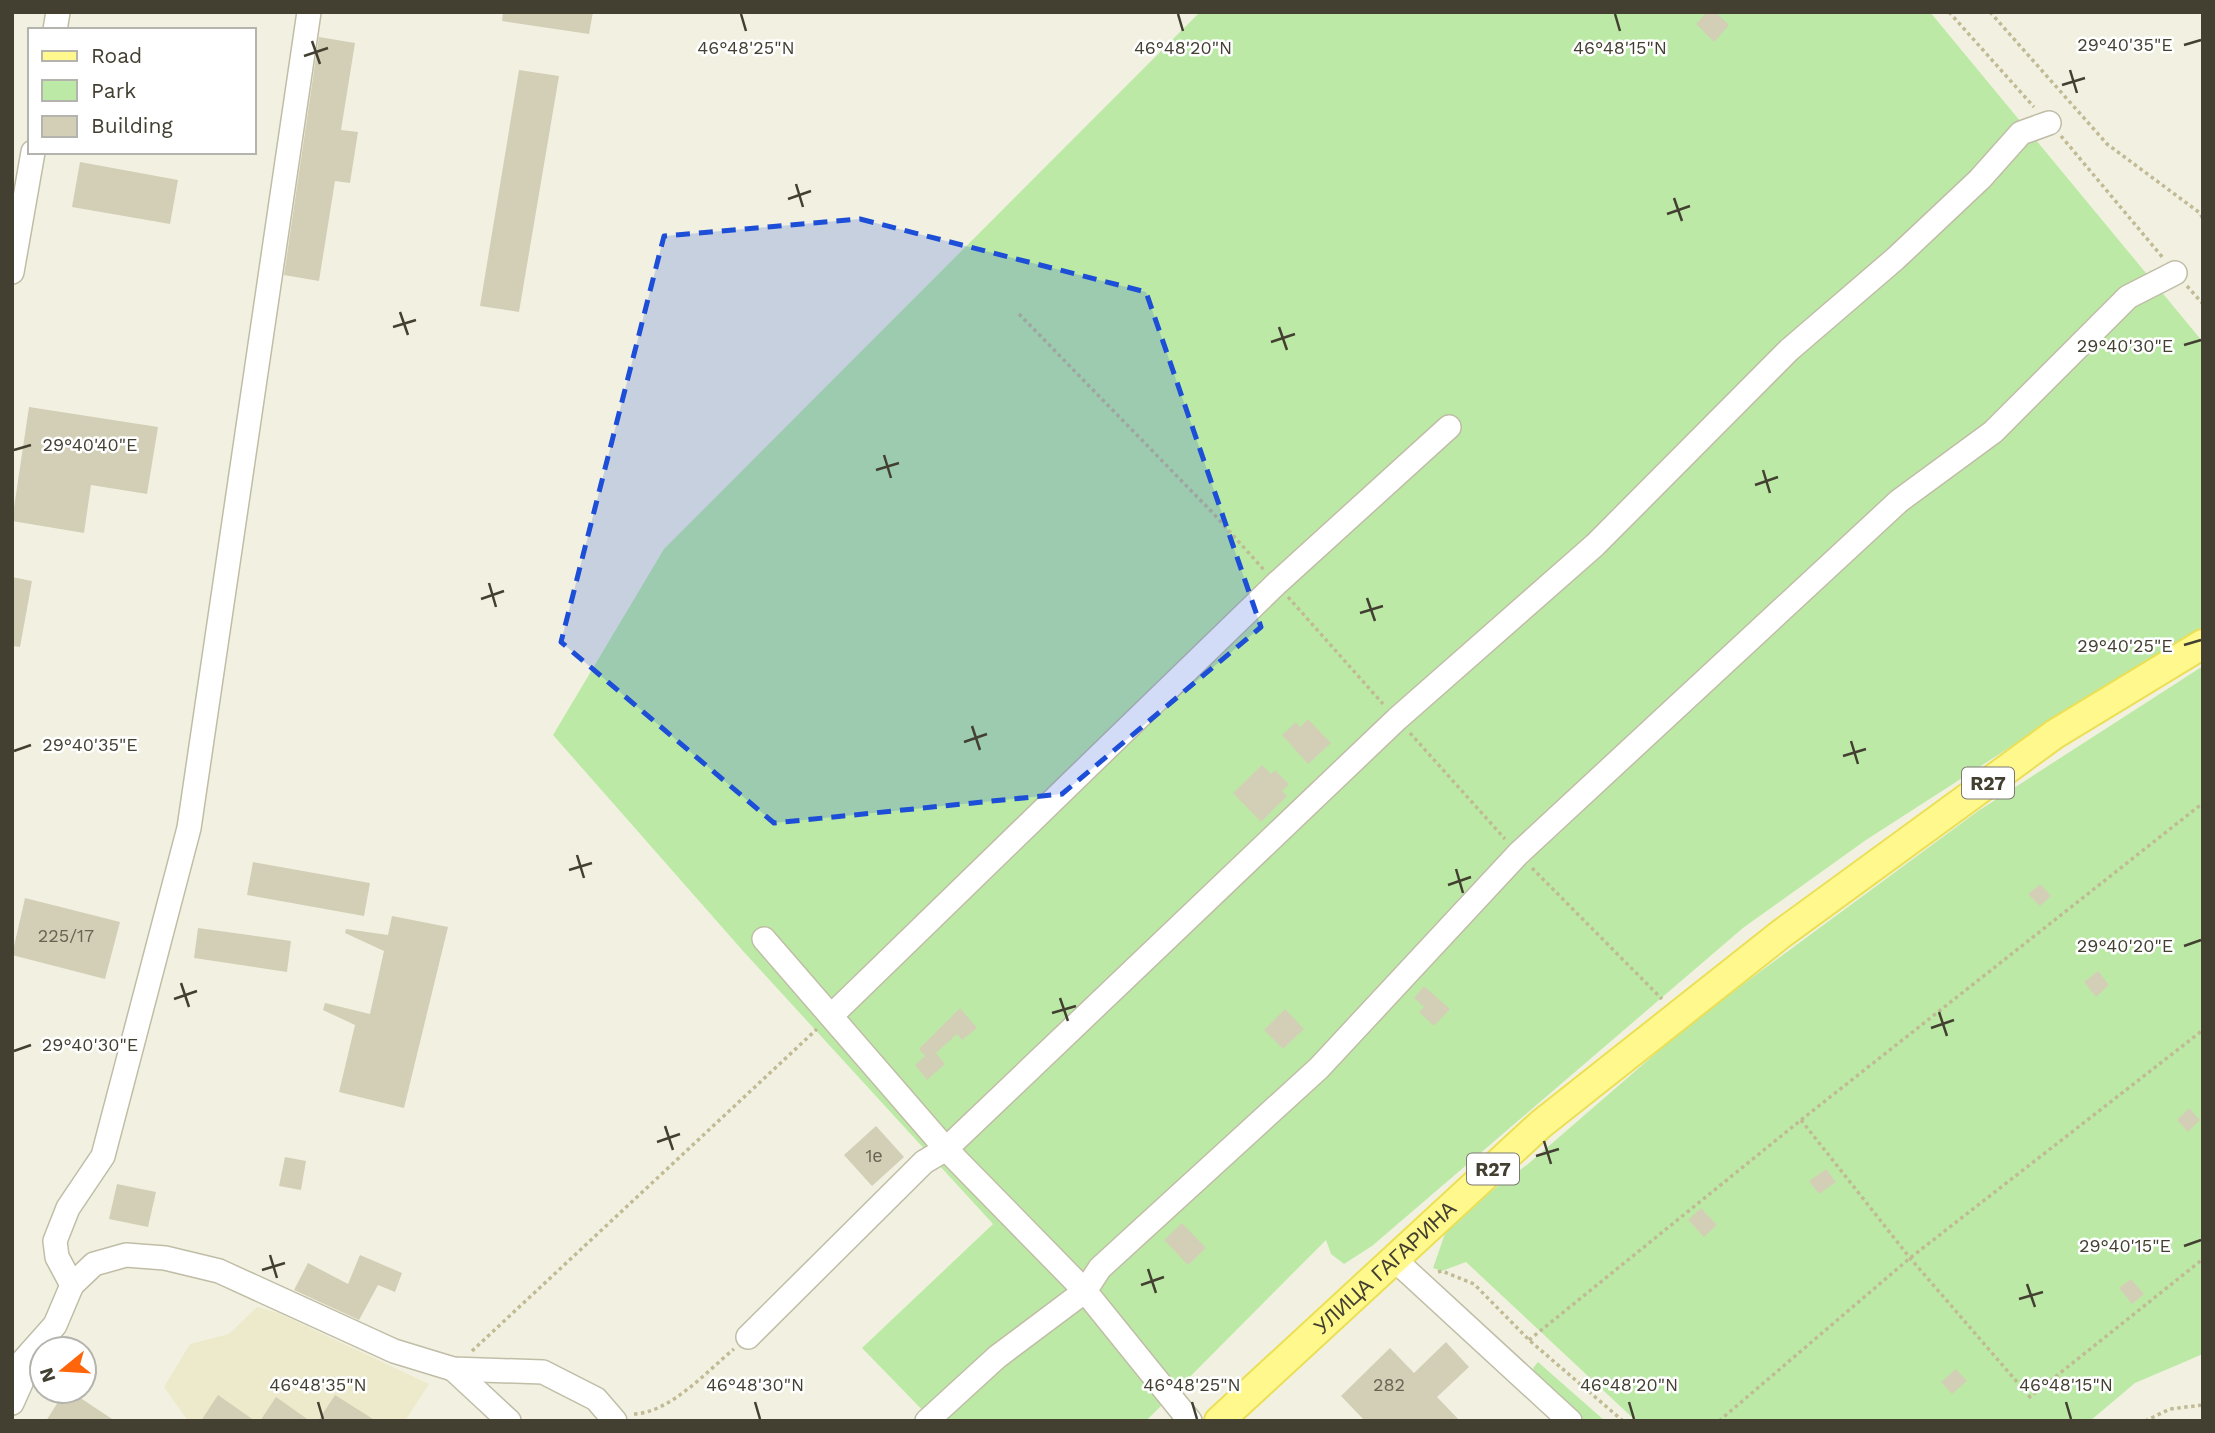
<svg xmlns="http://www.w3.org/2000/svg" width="2215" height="1433" viewBox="0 0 2215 1433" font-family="'Work Sans',sans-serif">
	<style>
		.education { fill: #eceaca }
		.green { fill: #bceaa6 }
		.building { fill: #d3cfb6 }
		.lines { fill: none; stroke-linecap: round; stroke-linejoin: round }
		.minor-casing { stroke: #c0bda6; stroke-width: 26 }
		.major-casing { stroke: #ebdf56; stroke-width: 32 }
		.path { stroke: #c0bb94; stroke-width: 3.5; stroke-dasharray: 3.5 3.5; stroke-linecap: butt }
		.minor { stroke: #fff; stroke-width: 23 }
		.major { stroke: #fff88d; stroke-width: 28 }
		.marked { fill: #1d4ed8; fill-opacity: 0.2; stroke: #1d4ed8; stroke-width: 5; stroke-dasharray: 14 9; stroke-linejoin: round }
		.ticks { fill: none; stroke: #434032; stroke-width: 2.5 }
		.labels { text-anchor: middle; stroke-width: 5; stroke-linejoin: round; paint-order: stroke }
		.number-label { font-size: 18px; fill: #676453 }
		.shield { fill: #fff; stroke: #7b7970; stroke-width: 2 }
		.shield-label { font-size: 19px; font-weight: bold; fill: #434032 }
		.street-label { font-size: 21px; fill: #434032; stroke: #fff }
		.ticks-label { font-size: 18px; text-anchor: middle; fill: #434032; stroke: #fff; stroke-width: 5; stroke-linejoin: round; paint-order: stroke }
	</style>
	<rect width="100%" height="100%" fill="#f2f1e1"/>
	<!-- education -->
	<polygon class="education" points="257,1307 278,1313 429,1384 405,1421 188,1421 164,1387 190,1344 229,1334"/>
	<!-- green -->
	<g class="green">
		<polygon points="1200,12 1930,12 2203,342 2203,628 2088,697 1866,840 1743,928 1372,1246 1344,1264 1331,1254 1326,1240 1146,1421 933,1421 862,1348 993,1224 743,951 553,735 664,549"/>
		<polygon points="2203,666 2203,1354 2135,1383 2090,1421 1636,1421 1466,1262 1442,1271 1433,1268 1449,1222 1528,1164 1692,1022 1978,811"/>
		<polygon points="1538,1362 1605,1421 1549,1421 1533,1368"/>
	</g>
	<!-- building -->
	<g class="building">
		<polygon points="503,12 593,12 589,34 502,21"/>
		<polygon points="1707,12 1716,12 1729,25 1714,42 1696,24"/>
		<polygon points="319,37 355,43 341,130 358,132 350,183 335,181 319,281 284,275"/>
		<polygon points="519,70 559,76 519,312 480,306"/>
		<polygon points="80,162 178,180 170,224 72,207"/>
		<polygon points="29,407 158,427 147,494 91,485 84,533 12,521"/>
		<polygon points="12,577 32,581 20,647 12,646"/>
		<polygon points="1308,719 1331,743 1308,764 1282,735 1296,722 1300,727"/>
		<polygon points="1262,765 1271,774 1275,770 1289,784 1282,791 1287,796 1261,822 1233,793"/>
		<polygon points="253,862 370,883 364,916 247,895"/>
		<polygon points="2040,884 2051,896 2040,906 2028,894"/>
		<polygon points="25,898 120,922 105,979 12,955"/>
		<polygon points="392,916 448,927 404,1108 339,1092 355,1025 323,1010 325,1003 370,1014 384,951 345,933 346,929 388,935"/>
		<polygon points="198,928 291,941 287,972 194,958"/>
		<polygon points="2098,971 2109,985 2096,997 2084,982"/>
		<polygon points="1424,986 1450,1009 1434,1026 1419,1012 1424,1007 1414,998"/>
		<polygon points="960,1008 977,1028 962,1040 957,1034 936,1053 945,1064 927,1080 915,1065 925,1056 919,1049"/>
		<polygon points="1285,1009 1304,1029 1283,1049 1264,1030"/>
		<polygon points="2189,1108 2200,1120 2188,1132 2177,1120"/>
		<polygon points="876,1126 904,1157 872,1186 844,1155"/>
		<polygon points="285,1157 306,1161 301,1190 279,1186"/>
		<polygon points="1826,1169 1836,1182 1819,1194 1809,1181"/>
		<polygon points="117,1184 156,1192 148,1227 109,1219"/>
		<polygon points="1701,1208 1717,1225 1704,1237 1688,1220"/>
		<polygon points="1182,1223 1206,1248 1188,1265 1164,1240"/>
		<polygon points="360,1255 402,1273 395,1292 378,1285 359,1320 294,1290 308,1263 348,1284"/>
		<polygon points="2131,1279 2144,1294 2132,1304 2119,1288"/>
		<polygon points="1446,1342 1469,1367 1437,1397 1460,1421 1365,1421 1341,1396 1390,1348 1414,1373"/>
		<polygon points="1956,1369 1967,1381 1952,1394 1941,1382"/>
		<polygon points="65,1391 70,1391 115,1421 46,1421"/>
		<polygon points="218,1395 255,1421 201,1421"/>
		<polygon points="335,1395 376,1421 318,1421"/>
		<polygon points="276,1397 310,1421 260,1421"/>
	</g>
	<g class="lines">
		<!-- minor casing -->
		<g class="minor-casing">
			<g id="minor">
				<polyline points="55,30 58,12"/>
				<polyline points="12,272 33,152"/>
				<polyline points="764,939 946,1149 1085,1291 1190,1421"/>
				<polyline points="831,1016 1276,584 1449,427"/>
				<polyline points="1395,1260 1570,1421"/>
				<polyline points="72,1285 94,1264 126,1255 165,1258 219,1271 394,1351 453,1369 543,1372 596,1399 615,1421"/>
				<polyline points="748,1337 924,1162 946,1149 1397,719 1595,545 1789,350 1895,259 1980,179 2021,133 2049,123"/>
				<polyline points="453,1369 509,1421"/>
				<polyline points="12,1403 21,1383 23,1361 55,1325 72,1285 57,1257 55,1241 68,1208 103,1156 189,828 309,12"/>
				<polyline points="927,1421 997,1357 1085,1291 1100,1268 1319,1068 1518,854 1899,501 1993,432 2128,297 2175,273"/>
			</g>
		</g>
		<!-- major casing -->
		<g class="major-casing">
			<g id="major">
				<path id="s1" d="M 1219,1421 L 1541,1124 L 1781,934 L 2055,734 L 2203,644"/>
			</g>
		</g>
		<!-- path -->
		<g class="path">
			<polyline points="1949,12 2034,107"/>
			<polyline points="1990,12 2107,144 2200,213 2203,219"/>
			<polyline points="2061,136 2164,259"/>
			<polyline points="2187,286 2203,304"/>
			<polyline points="1019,314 1212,512 1265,571"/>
			<polyline points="1288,597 1383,704"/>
			<polyline points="1410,733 1505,839"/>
			<polyline points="1532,868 1662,999"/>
			<polyline points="1801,1120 1910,1258 2030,1397 2203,1259"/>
			<polyline points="1438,1272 1442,1271 1474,1284 1529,1340 1623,1421"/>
			<polyline points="1529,1340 1801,1120 2203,803"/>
			<polyline points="472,1351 817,1029"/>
			<path d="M 634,1414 C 671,1412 706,1372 734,1349"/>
			<polyline points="1719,1421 1910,1258 2203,1030"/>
			<polyline points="2145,1421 2170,1409 2203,1405"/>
		</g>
		<!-- minor -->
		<use href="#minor" class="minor"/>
		<!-- major -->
		<use href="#major" class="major"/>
	</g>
	<!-- marked area -->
	<path class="marked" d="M 860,219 L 1146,292 L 1261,627 L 1062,794 L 774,823 L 561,642 L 664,236 Z"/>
	<!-- ticks -->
	<path class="ticks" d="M 741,14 L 746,31M 1178,14 L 1183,31M 1615,14 L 1620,31M 312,41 L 320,64M 2184,45 L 2201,40M 304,56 L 328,48M 2070,70 L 2077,93M 2062,85 L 2085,78M 796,184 L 803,207M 1674,198 L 1682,221M 788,199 L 811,191M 1667,214 L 1690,206M 400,312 L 408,335M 393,327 L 416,320M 1279,327 L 1287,350M 1271,342 L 1295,334M 2184,345 L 2201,340M 14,450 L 31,445M 884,455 L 891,478M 876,470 L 899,463M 1763,470 L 1770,493M 1755,485 L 1778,477M 489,583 L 496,607M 1367,598 L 1375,621M 481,599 L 504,591M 1360,613 L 1383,606M 2184,645 L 2201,640M 972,726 L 980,750M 1851,741 L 1858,764M 964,742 L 987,734M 14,751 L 31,745M 1843,756 L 1866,749M 577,855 L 584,878M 1456,869 L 1463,893M 569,870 L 592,863M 1448,885 L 1471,877M 2184,946 L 2201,940M 181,983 L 189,1007M 1060,998 L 1068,1021M 174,999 L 197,991M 1939,1012 L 1947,1036M 1052,1013 L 1076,1006M 1931,1028 L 1954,1020M 14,1051 L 31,1045M 665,1126 L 673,1150M 1544,1141 L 1551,1164M 657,1142 L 680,1134M 1536,1156 L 1559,1149M 2184,1246 L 2201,1240M 270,1255 L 277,1278M 1148,1269 L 1156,1293M 262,1270 L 285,1263M 2027,1284 L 2035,1307M 1141,1285 L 1164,1277M 2019,1299 L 2043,1292M 318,1402 L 323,1419M 755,1402 L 760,1419M 1192,1402 L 1197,1419M 1629,1402 L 1634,1419M 2066,1402 L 2071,1419"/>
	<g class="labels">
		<!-- number labels -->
		<g class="number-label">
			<text x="66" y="942">225/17</text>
			<text x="874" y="1162">1е</text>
			<text x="1389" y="1391">282</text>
		</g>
		<!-- shield labels -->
		<g class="shield">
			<rect x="1962" y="767.5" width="52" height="31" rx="5"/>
			<rect x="1467" y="1153.5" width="52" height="31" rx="5"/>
		</g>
		<g class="shield-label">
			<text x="1988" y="790">R27</text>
			<text x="1493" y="1176">R27</text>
		</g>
		<!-- street labels -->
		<g class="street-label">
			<text dy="7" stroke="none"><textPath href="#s1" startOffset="226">УЛИЦА ГАГАРИНА</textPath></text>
		</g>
	</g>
	<g class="ticks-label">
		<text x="2125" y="51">29°40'35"E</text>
		<text x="746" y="54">46°48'25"N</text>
		<text x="1183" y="54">46°48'20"N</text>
		<text x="1620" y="54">46°48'15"N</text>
		<text x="2125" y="352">29°40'30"E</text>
		<text x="90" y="451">29°40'40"E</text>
		<text x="2125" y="652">29°40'25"E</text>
		<text x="90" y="751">29°40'35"E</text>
		<text x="2125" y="952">29°40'20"E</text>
		<text x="90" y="1051">29°40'30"E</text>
		<text x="2125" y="1252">29°40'15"E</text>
		<text x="318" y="1391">46°48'35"N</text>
		<text x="755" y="1391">46°48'30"N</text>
		<text x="1192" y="1391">46°48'25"N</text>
		<text x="1629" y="1391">46°48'20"N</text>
		<text x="2066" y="1391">46°48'15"N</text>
	</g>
	<!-- border -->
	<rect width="2215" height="1433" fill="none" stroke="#434032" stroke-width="28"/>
	<!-- legend -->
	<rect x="28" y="28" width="228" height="126" fill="#ffffff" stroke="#b4b3ad" stroke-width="2"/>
	<rect x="42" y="51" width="35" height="10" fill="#fff88d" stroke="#b4b3ad" stroke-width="2"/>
	<text x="91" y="63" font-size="21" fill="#434032">Road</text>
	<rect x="42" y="80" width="35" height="21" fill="#bceaa6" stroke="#b4b3ad" stroke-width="2"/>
	<text x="91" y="98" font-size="21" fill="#434032">Park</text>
	<rect x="42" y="116" width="35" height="21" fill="#d3cfb6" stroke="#b4b3ad" stroke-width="2"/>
	<text x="91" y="133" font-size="21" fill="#434032">Building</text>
	<!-- north arrow -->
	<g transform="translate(63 1370) rotate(252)"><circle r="33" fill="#ffffff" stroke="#b4b3ad" stroke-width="2"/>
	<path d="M0-5L12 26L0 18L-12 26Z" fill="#ff660b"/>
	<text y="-10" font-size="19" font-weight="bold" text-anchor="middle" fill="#434032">N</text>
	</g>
</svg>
